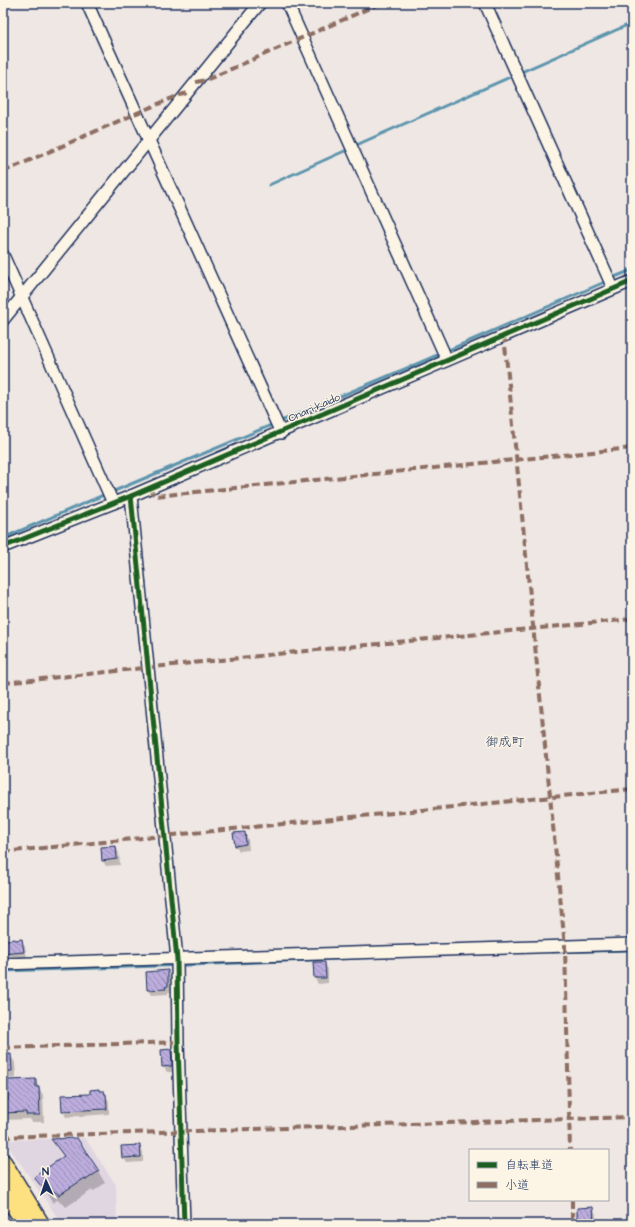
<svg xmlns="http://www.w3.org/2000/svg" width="635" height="1227" viewBox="0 0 635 1227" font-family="'Architects Daughter','Klee One',sans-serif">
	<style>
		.built { fill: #e0d6e1 }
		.shadow { fill: #0003 }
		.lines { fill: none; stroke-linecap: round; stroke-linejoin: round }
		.stream { stroke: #5d95ae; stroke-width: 3 }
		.building { fill: url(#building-back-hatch); stroke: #1b2f5e }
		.minor-casing { stroke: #1b2f5e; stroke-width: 14 }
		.highway-casing { stroke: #1b2f5e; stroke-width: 19 }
		.minor { stroke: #fcf5e5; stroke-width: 11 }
		.highway { stroke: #fde080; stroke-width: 16 }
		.quiet { stroke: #8d6e63; stroke-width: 4; stroke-dasharray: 8 4; stroke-linecap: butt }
		.cycleway-casing { stroke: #fcf5e5; stroke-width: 8 }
		.cycleway { stroke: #1b5e20; stroke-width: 5 }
		.labels { text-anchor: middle; stroke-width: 3; stroke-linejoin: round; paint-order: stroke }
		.street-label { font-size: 11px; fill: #1b2f5e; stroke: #fcf5e5 }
		.quarter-label { font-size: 13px; fill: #1b2f5e; stroke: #fcf5e5 }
	</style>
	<defs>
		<pattern id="building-back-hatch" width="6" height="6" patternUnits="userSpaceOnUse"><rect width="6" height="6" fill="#bcaddd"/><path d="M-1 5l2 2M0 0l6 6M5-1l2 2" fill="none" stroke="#988db6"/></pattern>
	</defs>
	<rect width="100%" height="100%" fill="#efe7e3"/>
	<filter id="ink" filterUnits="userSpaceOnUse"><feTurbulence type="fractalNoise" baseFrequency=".025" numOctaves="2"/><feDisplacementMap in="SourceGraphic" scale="8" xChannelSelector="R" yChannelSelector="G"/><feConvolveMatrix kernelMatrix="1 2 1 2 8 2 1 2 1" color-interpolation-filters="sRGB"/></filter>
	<g filter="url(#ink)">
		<!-- built -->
		<polygon class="built" points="85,1138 116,1185 117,1224 62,1224 4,1140"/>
		<!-- shadow -->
		<g class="shadow">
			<polygon points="245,833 248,839 249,850 239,851 236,845"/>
			<polygon points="116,847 119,853 120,865 106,866 103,861"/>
			<polygon points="16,941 22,941 25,946 27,958 3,960 3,942"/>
			<polygon points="324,963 328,969 328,983 318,984 315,978"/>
			<polygon points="167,972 170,977 171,992 168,992 168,994 152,995 148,989"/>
			<polygon points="171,1050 174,1056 175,1072 167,1072 163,1066"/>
			<polygon points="11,1055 15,1063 16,1078 3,1079 3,1056"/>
			<polygon points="35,1080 43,1095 44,1122 32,1122 30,1119 3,1120 3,1102 9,1101"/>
			<polygon points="99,1090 100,1092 104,1092 109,1101 109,1114 66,1117 63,1111"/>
			<polygon points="53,1140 98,1171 105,1183 94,1191 92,1190 66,1207 57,1200 53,1203 36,1178 64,1157"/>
			<polygon points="139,1146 143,1152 143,1162 127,1163 123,1157"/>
			<polygon points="593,1208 596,1214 596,1224 579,1224 578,1223"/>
			<polygon points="169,1221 170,1224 150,1224 150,1223"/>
		</g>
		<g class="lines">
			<!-- stream -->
			<g class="stream">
				<polyline points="354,146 632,23"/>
				<polyline points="269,185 349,149"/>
				<polyline points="612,278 632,270"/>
				<polyline points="279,422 419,363 607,281"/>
				<polyline points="112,492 274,424"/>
				<polyline points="3,538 106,494"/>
				<polyline points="552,952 632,950"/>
				<polyline points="3,971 191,965 359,958"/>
			</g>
		</g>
		<!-- building -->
		<g class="building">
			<polygon points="245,832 246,844 235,846 233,833"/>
			<polygon points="116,846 117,859 102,861 101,847"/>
			<polygon points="15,939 15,940 22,939 24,952 3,954 3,941 6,941 6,940"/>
			<polygon points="313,962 325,962 326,978 314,978"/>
			<polygon points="168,970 168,986 165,987 166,989 147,990 146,972"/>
			<polygon points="171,1049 172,1066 162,1067 161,1050"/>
			<polygon points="11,1054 12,1071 3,1071 3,1055"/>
			<polygon points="36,1079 36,1087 39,1087 40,1115 26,1115 26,1112 3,1113 3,1101 8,1100 7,1080"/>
			<polygon points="99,1089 99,1091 104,1091 105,1094 106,1094 107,1109 62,1111 61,1095 90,1094 90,1090"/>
			<polygon points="77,1138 99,1171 86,1180 85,1178 59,1195 50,1188 45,1191 34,1177 64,1156 51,1139"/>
			<polygon points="140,1145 141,1157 122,1158 121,1146"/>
			<polygon points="593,1207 594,1223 577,1223 577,1208"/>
		</g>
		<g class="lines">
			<!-- minor casing -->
			<g class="minor-casing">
				<g id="minor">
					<polyline points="87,3 281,433"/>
					<polyline points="287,3 447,360"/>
					<polyline points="485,3 613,288"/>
					<polyline points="3,255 113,503"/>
					<polyline points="3,320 260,3"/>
					<polyline points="131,496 177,959 178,1042 184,1224"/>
					<polyline points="3,547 131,496 632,281"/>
					<polyline points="3,964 632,944"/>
				</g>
			</g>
			<!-- highway casing -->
			<g class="highway-casing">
				<g id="highway">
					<polyline points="3,1162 41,1224"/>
					<polyline points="3,1191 26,1224"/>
				</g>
			</g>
			<!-- minor -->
			<use href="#minor" class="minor"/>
			<!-- highway -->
			<use href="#highway" class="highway"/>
			<!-- quiet -->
			<g class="quiet">
				<polyline points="196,82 206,80 381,3"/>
				<polyline points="3,172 137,113 177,96 187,93"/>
				<polyline points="504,335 565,946 570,1150"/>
				<polyline points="148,489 156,496 632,448"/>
				<polyline points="3,683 296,652 632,619"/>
				<polyline points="3,852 632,789"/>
				<polyline points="3,1048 178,1042"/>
				<polyline points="3,1137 632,1117"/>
				<polyline points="572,1200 572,1224"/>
			</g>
			<!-- cycleway casing -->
			<g class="cycleway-casing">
				<g id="cycleway">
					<polyline points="131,496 177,959 178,1042 184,1224"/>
					<polyline points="3,547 131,496 632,281"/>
				</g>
			</g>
			<!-- cycleway -->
			<use href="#cycleway" class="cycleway"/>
		</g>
	</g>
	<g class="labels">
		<!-- street labels -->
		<g class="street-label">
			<text transform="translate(314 407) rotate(-24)" y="4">Onari-kaido</text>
		</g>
		<!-- quarter labels -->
		<g class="quarter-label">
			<text x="505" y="746">御成町</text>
		</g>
	</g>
	<!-- margin -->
	<rect width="635" height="1227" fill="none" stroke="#fcf5e5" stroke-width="16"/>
	<rect x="8" y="8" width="619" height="1211" fill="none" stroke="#1b2f5e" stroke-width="1.5" filter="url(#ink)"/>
	<!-- legend -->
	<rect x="469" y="1149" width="140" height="52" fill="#fcf5e5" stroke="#a2a6af"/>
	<rect x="477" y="1162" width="20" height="6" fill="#1b5e20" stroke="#a2a6af"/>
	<text x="505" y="1169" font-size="12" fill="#1b2f5e">自転車道</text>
	<rect x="477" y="1182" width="20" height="6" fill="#8d6e63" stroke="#a2a6af"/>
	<text x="505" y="1189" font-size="12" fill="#1b2f5e">小道</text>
	<!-- north arrow -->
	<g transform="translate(46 1181) rotate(357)" stroke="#fcf5e5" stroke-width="3" paint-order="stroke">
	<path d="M0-3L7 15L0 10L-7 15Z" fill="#1b2f5e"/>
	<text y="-6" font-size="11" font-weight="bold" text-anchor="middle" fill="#1b2f5e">N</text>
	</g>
</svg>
